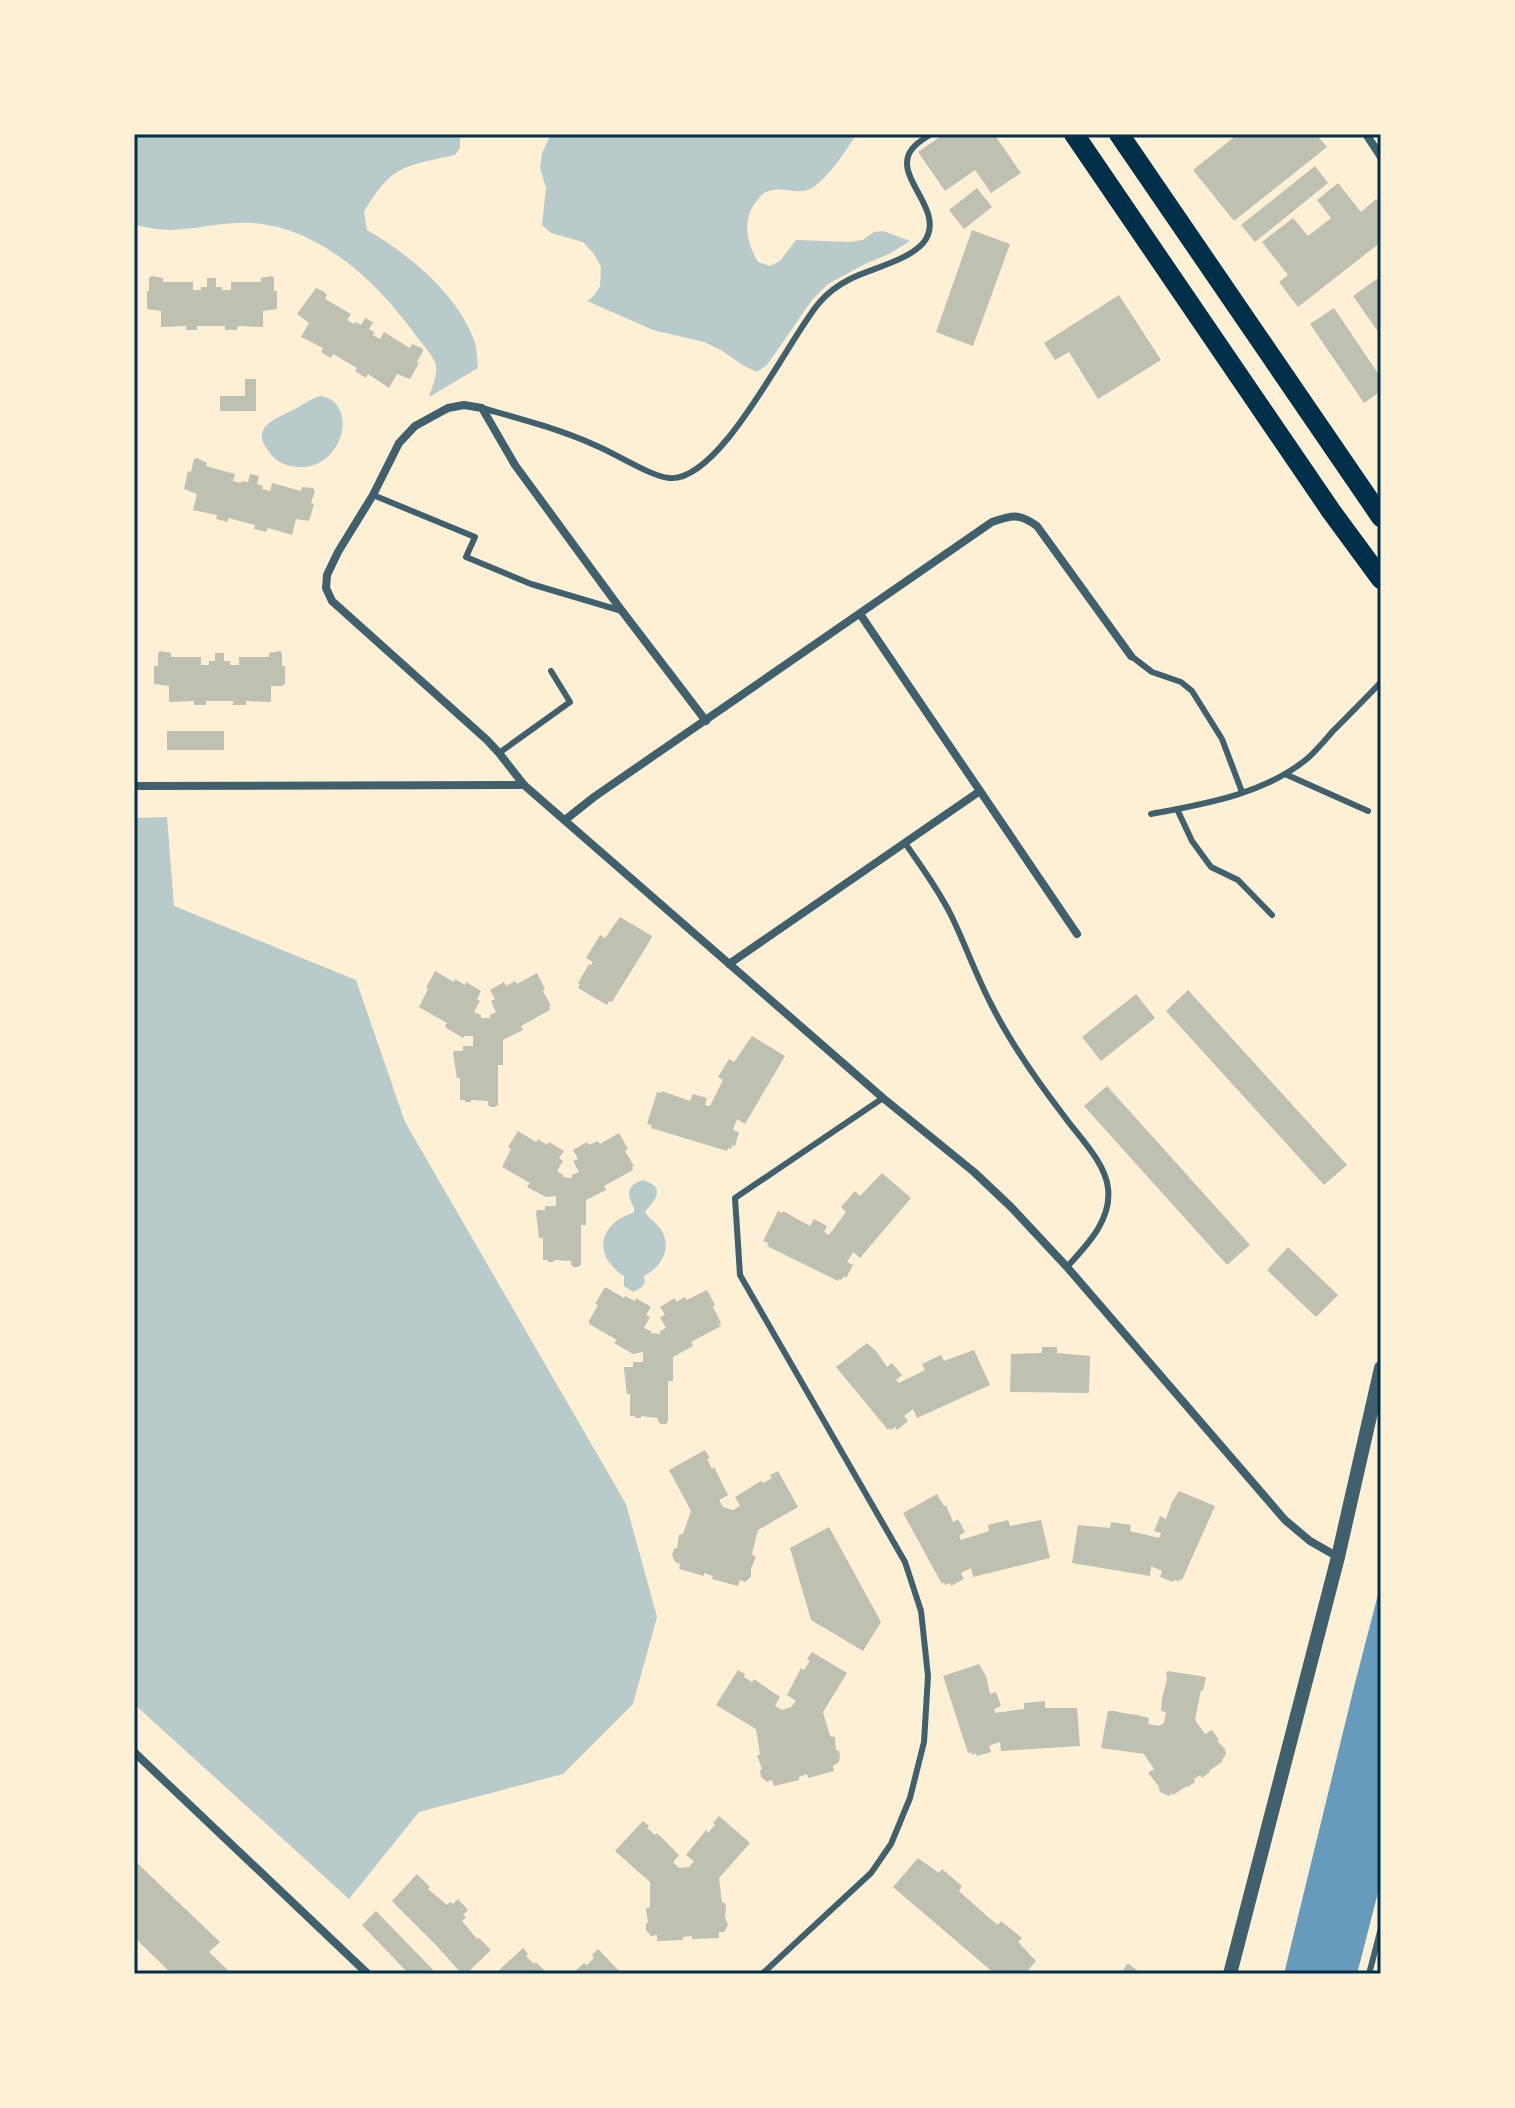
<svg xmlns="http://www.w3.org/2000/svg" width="1515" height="2108" viewBox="0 0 1515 2108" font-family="'DM Sans',sans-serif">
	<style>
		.green { fill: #b9caca }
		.water { fill: #669bbc }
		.building { fill: #bec0b2 }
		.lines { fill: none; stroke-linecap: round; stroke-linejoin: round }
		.service { stroke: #3f606c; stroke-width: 6 }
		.minor { stroke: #3f606c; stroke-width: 8 }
		.tertiary { stroke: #3f606c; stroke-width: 14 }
		.primary { stroke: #003049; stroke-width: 20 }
		.neatline { fill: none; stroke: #003049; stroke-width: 3 }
	</style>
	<rect width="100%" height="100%" fill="#fdf0d5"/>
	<!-- green -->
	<g class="green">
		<path d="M 134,134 L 460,134 L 460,148 L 455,155 C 405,166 391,165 364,212 L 367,230 C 408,254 454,291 473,337 C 477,346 477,358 478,368 L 429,397 C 432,387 439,372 435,362 C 431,353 422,344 417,337 C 381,287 331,237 268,225 C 235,218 203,229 170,230 C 159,230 146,227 134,225 Z"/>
		<path d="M 551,134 L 856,134 C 848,149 827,179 812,188 C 798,196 784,186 769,191 C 763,192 759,198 755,203 C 742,222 747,243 758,262 L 770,266 L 780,261 L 796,240 L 850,242 L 863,240 L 874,232 L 883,231 L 910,241 L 889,254 L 865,264 L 828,284 L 812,300 L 767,365 L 757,372 L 744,366 L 721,350 L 704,342 L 653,330 L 587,301 L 594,296 L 600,286 L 601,267 L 594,254 L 583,242 L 551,233 L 542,225 L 546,188 L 540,168 L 542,153 Z"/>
		<path d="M 320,396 C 362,402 342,477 290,466 C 282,464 275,460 270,453 C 249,428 273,420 293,410 C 302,406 309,399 320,396 Z"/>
		<polygon points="167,817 174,906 356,980 405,1122 626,1504 657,1617 633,1704 563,1774 419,1812 349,1899 134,1704 134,818"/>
		<path d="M 643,1180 C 668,1188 654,1200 645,1212 C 649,1219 654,1221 659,1227 C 674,1246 662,1267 644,1276 L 645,1282 L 642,1287 L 633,1292 L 624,1286 L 624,1276 C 606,1265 595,1244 611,1226 C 617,1219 625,1216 634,1212 L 634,1208 C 626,1194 627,1185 643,1180 Z"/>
	</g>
	<!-- water -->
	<polygon class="water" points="1381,1583 1381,1881 1357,1974 1284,1974 1355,1683"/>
	<!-- building -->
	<g class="building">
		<polygon points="944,134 994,134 1021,173 991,193 975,170 945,191 918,152"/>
		<polygon points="1238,134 1316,134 1327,147 1234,221 1193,170"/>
		<polygon points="1315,166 1328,183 1255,242 1241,225"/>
		<polygon points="1338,183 1361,212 1376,199 1381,205 1381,242 1298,307 1279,282 1288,275 1262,242 1293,218 1308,236 1331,218 1317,200"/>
		<polygon points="977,188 992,207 964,229 949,210"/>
		<polygon points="972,230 1010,244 973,346 936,332"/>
		<polygon points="152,276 163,278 163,282 193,282 193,290 201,290 201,287 207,287 207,278 216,278 216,287 222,287 222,290 231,290 231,282 261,282 261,278 272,276 274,278 274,291 277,291 277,309 263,311 263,327 238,326 237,330 225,330 225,326 197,326 197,330 186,330 186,326 161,327 161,311 147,309 147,291 149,291 149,278"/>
		<polygon points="1381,276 1381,336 1353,296"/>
		<polygon points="316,288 323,291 327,295 325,299 351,314 347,320 354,324 356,322 361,325 365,318 373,322 369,329 374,332 373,335 380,339 384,332 410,348 412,344 422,348 423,351 417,362 419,363 410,379 397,374 389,388 368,374 366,378 355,371 357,368 333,354 331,358 321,352 323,348 301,337 309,323 297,314"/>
		<polygon points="1119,295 1161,360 1098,399 1069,352 1055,360 1044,343"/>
		<polygon points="1334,308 1381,378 1381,391 1364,403 1310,324"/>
		<polygon points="245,379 256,379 256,411 220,411 220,396 245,396"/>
		<polygon points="197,458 207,463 206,466 235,474 233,481 241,483 242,481 248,482 250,474 259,476 257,484 263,486 262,489 270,491 272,483 301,491 302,487 313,488 315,491 311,503 314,504 309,521 296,519 292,535 268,528 266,532 254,529 255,525 228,518 228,522 216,519 217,515 193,510 197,494 184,489 188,471 191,472 194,459"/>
		<polygon points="160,651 171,653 171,657 201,657 201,665 209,665 209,661 215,661 215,653 224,653 224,661 230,661 230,665 239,665 239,657 269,657 269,653 280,651 282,653 282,666 285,666 285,684 282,686 271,686 271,702 246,701 246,705 233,705 233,701 206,701 206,705 194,705 194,701 169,702 169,686 154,684 154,666 158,666 158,653"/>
		<rect x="167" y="731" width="57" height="19"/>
		<polygon points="620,917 652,936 651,939 612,1002 609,1001 607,1005 578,988 580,984 578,983 589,964 591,965 593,962 586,958 600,935 605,938"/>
		<polygon points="435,971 454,982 455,979 465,985 466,982 481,991 477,999 480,1001 474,1012 481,1015 481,1018 490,1018 490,1015 496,1012 491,1001 495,999 490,990 504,982 506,986 515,981 517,984 537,973 545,989 543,991 551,1006 549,1007 550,1010 521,1026 523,1030 503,1040 503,1065 498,1065 498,1105 495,1107 491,1107 488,1105 488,1101 471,1100 471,1102 465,1102 465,1100 460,1100 460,1078 457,1078 453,1053 454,1051 463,1051 463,1046 473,1046 473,1036 464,1036 463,1038 445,1027 447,1023 419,1007 428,989 426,988"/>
		<polygon points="1188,990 1347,1165 1324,1185 1166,1011"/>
		<polygon points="1136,994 1155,1018 1101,1061 1082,1037"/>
		<polygon points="752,1036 785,1056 745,1124 737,1119 733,1130 739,1132 735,1146 732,1145 731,1149 728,1148 727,1151 651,1128 652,1125 647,1124 657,1092 661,1093 662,1091 690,1101 693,1094 707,1098 705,1105 710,1106 723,1080 718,1077 729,1059 734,1062"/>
		<polygon points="1107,1086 1250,1245 1227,1265 1084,1106"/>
		<polygon points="518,1131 536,1142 538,1139 547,1145 549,1142 564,1151 559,1158 563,1161 557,1171 563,1175 563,1177 572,1178 572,1175 579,1172 573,1161 578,1159 573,1150 587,1142 589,1145 598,1141 600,1144 619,1133 628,1149 625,1151 634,1166 632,1167 633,1170 604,1186 606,1190 586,1200 586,1225 581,1225 581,1265 578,1267 574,1267 571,1265 571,1261 554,1260 554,1262 548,1262 548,1260 543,1260 543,1238 539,1238 536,1213 537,1210 545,1210 545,1206 556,1206 556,1196 546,1197 527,1187 530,1183 502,1167 511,1149 508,1147"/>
		<polygon points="882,1173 911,1198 860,1258 853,1252 847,1262 853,1265 846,1278 844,1276 841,1280 839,1279 838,1281 767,1246 768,1243 763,1241 778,1211 782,1213 783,1211 810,1226 814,1219 827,1226 824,1232 829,1235 846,1212 841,1207 855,1191 860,1196"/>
		<polygon points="1288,1247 1338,1295 1316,1317 1267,1270"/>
		<polygon points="605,1287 624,1298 625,1296 635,1301 636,1298 651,1307 646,1315 650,1317 644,1328 651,1331 651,1333 660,1334 660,1331 666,1328 660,1317 665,1315 660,1307 675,1298 676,1302 685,1297 687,1300 707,1290 715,1305 713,1307 721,1323 719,1324 721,1326 691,1342 693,1346 673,1357 673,1381 668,1381 668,1421 666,1424 661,1424 658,1421 658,1418 641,1416 641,1418 635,1418 635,1416 630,1416 630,1394 627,1394 624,1369 624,1367 633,1367 633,1362 643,1362 643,1352 633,1354 614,1343 617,1340 589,1324 589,1321 598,1305 595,1304"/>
		<polygon points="867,1343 877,1352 887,1367 892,1363 902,1375 896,1380 899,1383 925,1370 922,1364 941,1355 944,1361 974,1350 990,1385 917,1418 913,1409 904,1416 908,1421 897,1430 895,1427 891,1430 889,1428 888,1430 836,1367"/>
		<polygon points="1042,1347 1057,1347 1057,1353 1090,1356 1089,1393 1010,1392 1011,1354 1042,1353"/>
		<polygon points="705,1450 710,1458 707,1459 712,1469 714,1467 728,1495 719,1500 723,1507 733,1510 740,1506 735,1497 761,1481 763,1483 772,1478 770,1475 778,1471 798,1507 758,1530 752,1554 756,1557 751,1569 751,1577 745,1582 740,1580 738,1586 712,1579 713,1576 704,1573 704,1576 679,1569 680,1564 675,1562 672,1555 674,1549 677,1548 679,1535 683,1534 691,1511 669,1470"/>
		<polygon points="1179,1491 1215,1506 1182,1580 1180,1579 1179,1581 1174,1580 1173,1582 1160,1577 1162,1571 1151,1566 1150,1576 1072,1563 1078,1525 1110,1528 1111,1522 1131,1525 1130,1531 1159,1538 1161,1533 1154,1531 1160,1516 1166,1519 1172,1502"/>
		<polygon points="937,1494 944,1506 946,1505 953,1522 958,1519 965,1532 959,1536 961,1540 989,1531 988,1525 1008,1520 1010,1526 1041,1520 1050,1558 973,1577 971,1568 961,1573 964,1579 951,1586 950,1583 945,1585 944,1582 942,1584 903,1513"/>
		<polygon points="829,1527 881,1622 863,1651 811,1620 790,1548"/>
		<polygon points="812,1652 847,1673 823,1712 830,1736 835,1737 836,1750 839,1751 840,1757 839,1762 833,1766 834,1771 808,1778 807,1774 799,1777 799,1780 774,1786 772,1780 767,1782 761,1777 760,1771 762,1769 757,1756 760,1754 756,1729 716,1705 738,1670 745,1674 744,1677 752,1682 754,1679 780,1697 775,1706 782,1710 791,1707 796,1701 787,1695 801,1668 804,1670 810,1661 807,1659"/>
		<polygon points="979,1664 986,1676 990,1694 996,1692 1001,1706 994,1709 995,1713 1024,1709 1024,1703 1045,1701 1045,1708 1077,1708 1080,1746 1001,1751 1000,1742 989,1746 991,1752 977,1756 976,1753 972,1755 971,1752 968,1753 943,1676"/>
		<polygon points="1168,1671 1206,1677 1203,1691 1201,1690 1195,1720 1205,1734 1212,1730 1219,1740 1217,1741 1225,1749 1226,1754 1222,1760 1223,1761 1209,1771 1210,1772 1202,1778 1200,1775 1194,1779 1195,1782 1188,1787 1187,1786 1173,1795 1172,1793 1169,1796 1160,1792 1158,1785 1148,1773 1154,1769 1144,1754 1101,1748 1108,1711 1117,1711 1117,1712 1137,1715 1149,1718 1148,1724 1159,1726 1164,1723 1166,1712 1161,1711 1162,1699 1167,1679 1166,1672"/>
		<polygon points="719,1816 750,1843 719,1878 722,1902 726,1904 725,1917 728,1925 726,1929 724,1932 719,1932 719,1938 692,1939 692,1936 683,1937 683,1940 657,1941 657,1935 651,1936 646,1930 646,1924 648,1922 646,1909 650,1907 650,1882 615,1851 643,1821 649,1826 647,1828 655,1835 657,1833 679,1855 673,1862 679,1868 689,1867 694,1861 686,1855 706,1830 708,1833 715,1825 713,1823"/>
		<polygon points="918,1858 939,1873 942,1869 962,1886 959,1891 988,1917 998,1925 1001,1921 1022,1938 1018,1942 1036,1961 1025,1974 995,1974 893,1887"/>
		<polygon points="134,1860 220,1942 209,1952 232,1974 172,1974 134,1937"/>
		<polygon points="417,1874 430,1887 428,1889 447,1905 450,1902 453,1904 458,1899 468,1910 463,1915 466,1917 462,1921 477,1939 479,1938 491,1950 466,1974 462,1974 436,1945 392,1901"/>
		<polygon points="376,1911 437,1974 409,1974 362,1925"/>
		<polygon points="523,1948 528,1954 526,1956 534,1964 536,1962 548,1974 495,1974"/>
		<polygon points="598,1949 622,1974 572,1974 584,1963 587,1965 594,1958 592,1955"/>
		<polygon points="1127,1964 1129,1964 1141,1974 1121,1974"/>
	</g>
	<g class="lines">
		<!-- service -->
		<g class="service">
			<path d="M 482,408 C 521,419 560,429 597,446 C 616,454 650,476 669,478 C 721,483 788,339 819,303 C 828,292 840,284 852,278 C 873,268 914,259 926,239 C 944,207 891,176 912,149 C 916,143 925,138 931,134"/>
			<polyline points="373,495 475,537 466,557 531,584 622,611"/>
			<polyline points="1131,656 1152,672 1181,682 1192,691 1222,739 1242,792"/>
			<polyline points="499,753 570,702 551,671"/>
			<polyline points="1285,774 1368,811"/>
			<polyline points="1177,809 1192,841 1211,867 1238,880 1272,915"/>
			<path d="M 1151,814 C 1204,804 1265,794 1308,758 C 1317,750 1325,740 1333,731 C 1349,715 1365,699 1381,682"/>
			<path d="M 905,843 C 921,866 938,889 951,915 C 965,944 976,975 991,1004 C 1011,1044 1037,1081 1064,1116 C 1079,1137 1105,1162 1108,1188 C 1112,1220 1087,1245 1067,1267"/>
			<polyline points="762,1974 871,1873 891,1844 910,1798 924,1742 928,1676 921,1611 905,1562 740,1275 735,1198 883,1098"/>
			<polyline points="1369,1974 1381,1928"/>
		</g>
		<!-- minor -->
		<g class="minor">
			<polyline points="1366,134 1381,157"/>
			<polyline points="860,614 1077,934"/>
			<polyline points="706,721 622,611 515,465 482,408 464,405 448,408 415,426 399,443 373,495 338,552 327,575 326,588 332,601 487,740 499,753 524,785 883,1098 974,1172 1011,1207 1067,1267 1285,1520 1310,1541 1338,1557"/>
			<polyline points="134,786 524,785"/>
			<path d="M 565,820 L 594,797 L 992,522 C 1012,515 1019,513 1037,526 L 1131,656"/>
			<polyline points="729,964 980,791"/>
			<polyline points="134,1752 368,1974"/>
		</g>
		<!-- tertiary -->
		<polyline class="tertiary" points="1230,1974 1338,1557 1381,1368"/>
		<!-- primary -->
		<g class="primary">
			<polyline points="1074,134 1331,511 1381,579"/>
			<polyline points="1119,134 1381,517"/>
		</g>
	</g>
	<!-- border -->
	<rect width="1515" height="2108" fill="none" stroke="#fdf0d5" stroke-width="272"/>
	<rect x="136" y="136" width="1243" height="1836" class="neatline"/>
</svg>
